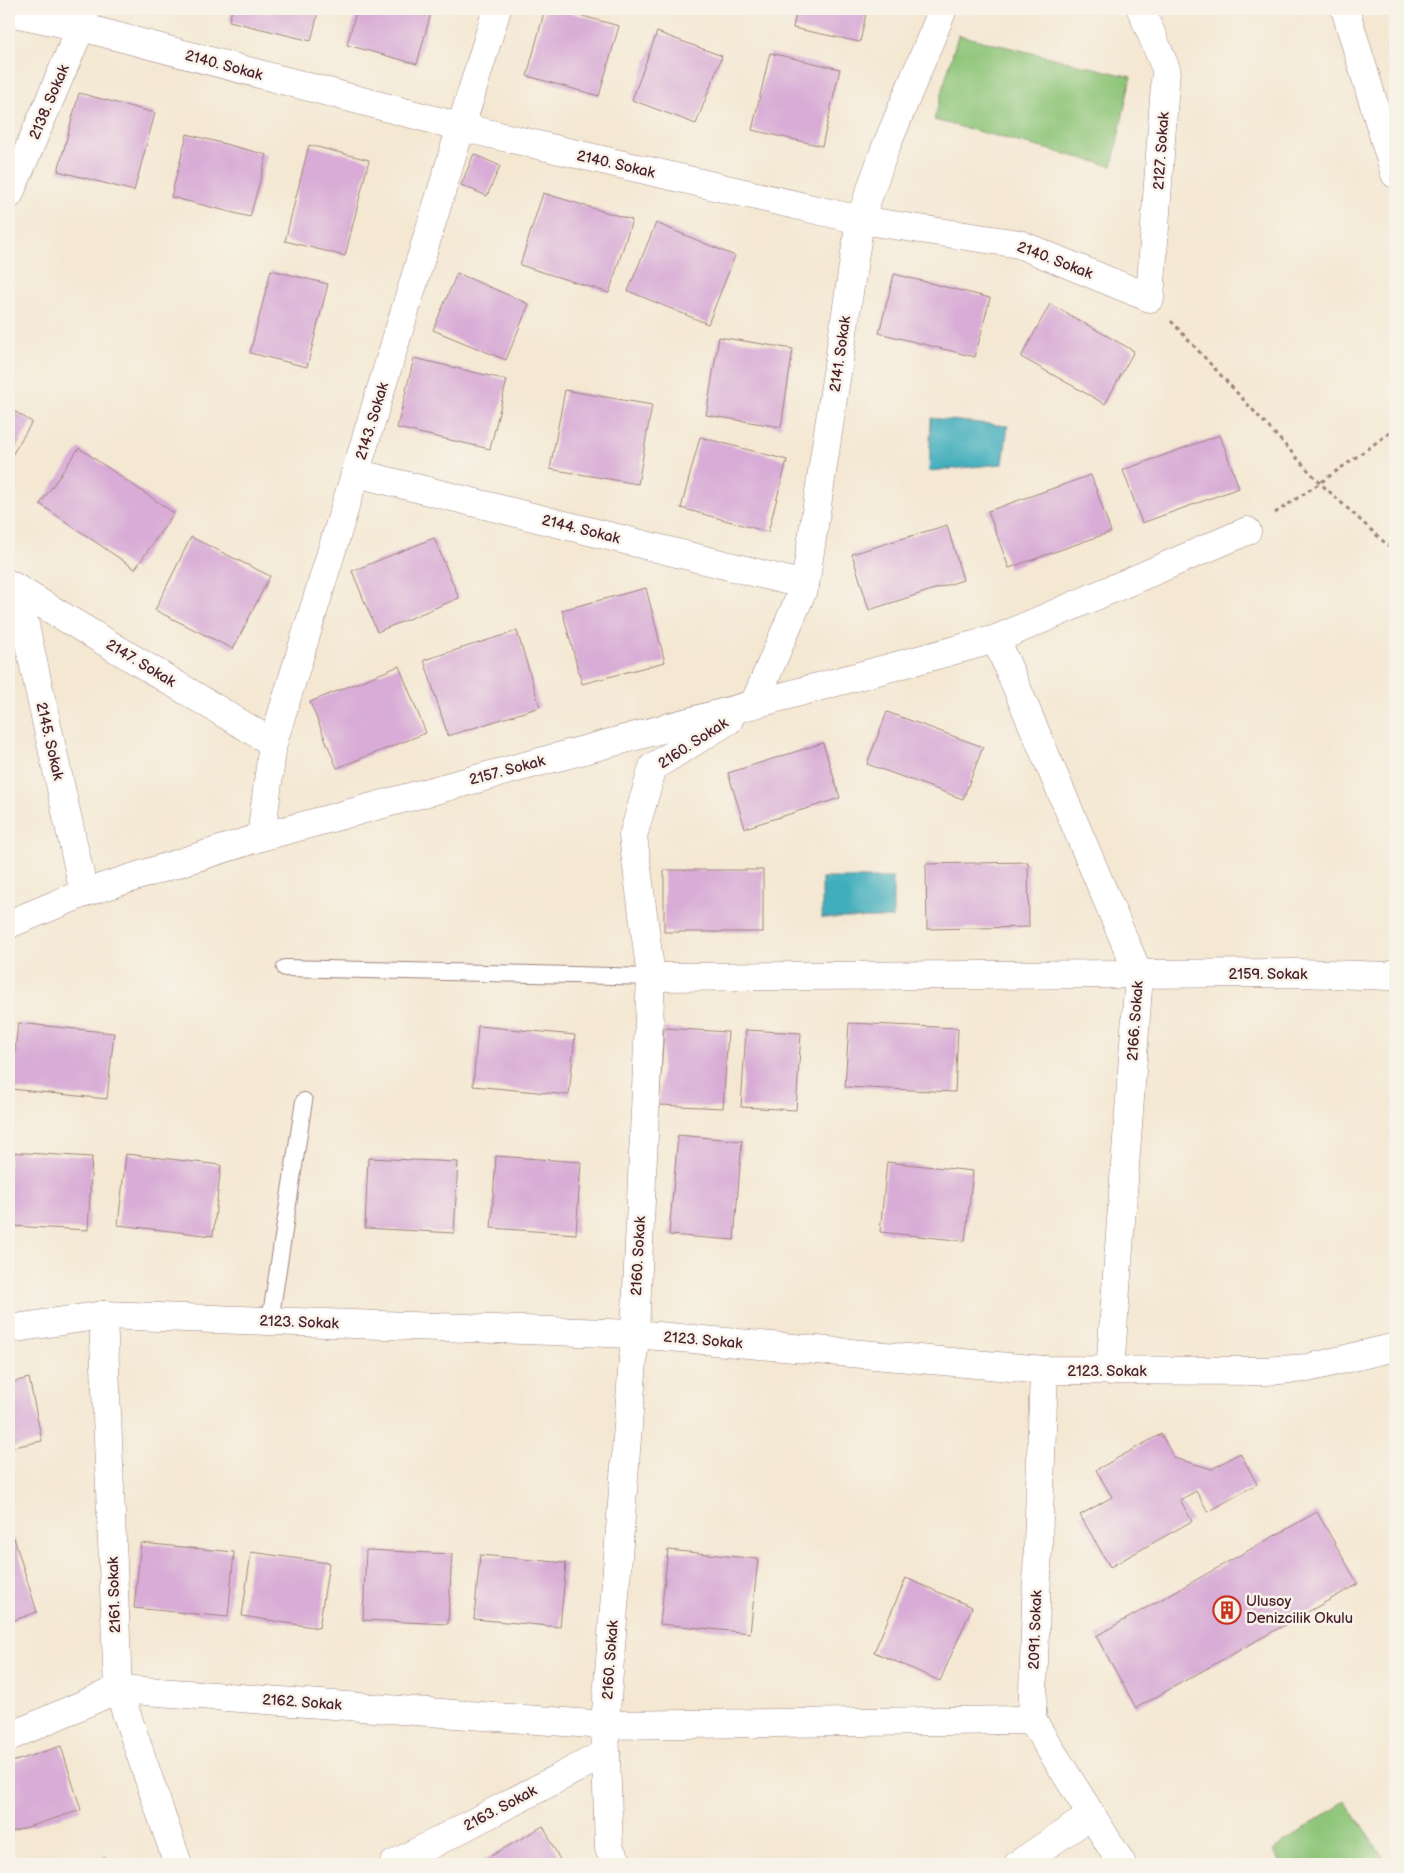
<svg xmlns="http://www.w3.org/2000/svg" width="1404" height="1873" viewBox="0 0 1404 1873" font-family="'Balsamiq Sans',sans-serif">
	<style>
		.green { fill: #8dc578; stroke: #6c7252 }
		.water { fill: #3fadbc; stroke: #446674 }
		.building { fill: #d8acd6 }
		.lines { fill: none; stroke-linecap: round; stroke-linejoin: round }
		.lane-casing { stroke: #9f847f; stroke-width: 18 }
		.street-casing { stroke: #9f847f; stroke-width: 29 }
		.path { stroke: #9f847f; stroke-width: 3; stroke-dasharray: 4 4; stroke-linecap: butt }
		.lane { stroke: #fff; stroke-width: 16 }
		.street { stroke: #fff; stroke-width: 28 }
		.labels { text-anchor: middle; stroke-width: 5; stroke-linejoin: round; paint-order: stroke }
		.street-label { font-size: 15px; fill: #4a1f2b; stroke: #f7f3e8 }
		.poi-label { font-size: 15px; fill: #4a1f2b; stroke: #f7f3e8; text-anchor: start }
	</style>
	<rect width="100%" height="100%" fill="#f7f3e8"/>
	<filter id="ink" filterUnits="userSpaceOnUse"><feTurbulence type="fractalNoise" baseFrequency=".02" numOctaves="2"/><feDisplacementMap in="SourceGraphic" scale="10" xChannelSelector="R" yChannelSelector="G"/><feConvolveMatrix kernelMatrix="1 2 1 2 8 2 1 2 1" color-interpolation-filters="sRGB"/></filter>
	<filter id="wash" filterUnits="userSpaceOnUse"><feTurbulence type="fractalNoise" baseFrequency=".0096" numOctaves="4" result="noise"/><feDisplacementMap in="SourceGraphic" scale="20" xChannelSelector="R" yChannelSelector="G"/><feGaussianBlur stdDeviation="1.12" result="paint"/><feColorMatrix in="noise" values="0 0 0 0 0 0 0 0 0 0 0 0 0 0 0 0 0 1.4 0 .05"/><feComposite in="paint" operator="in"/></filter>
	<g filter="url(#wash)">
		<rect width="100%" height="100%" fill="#f4e8d3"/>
		<!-- green -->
		<g class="green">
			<polygon points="958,35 1131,77 1112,166 934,120"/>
			<polygon points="1345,1801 1388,1864 1282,1864 1273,1850"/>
		</g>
		<!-- water -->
		<g class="water">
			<polygon points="931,418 1008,426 1003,464 929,471"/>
			<rect x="822" y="878" width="71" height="40"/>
		</g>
		<g id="blocks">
			<!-- building -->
			<g class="building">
				<polygon points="232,9 319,9 311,41 229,21"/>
				<polygon points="357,9 432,9 417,64 347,45"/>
				<polygon points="545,9 557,9 619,26 599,96 527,76"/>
				<polygon points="797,9 867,9 860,42 793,28"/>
				<polygon points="657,32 722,56 696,124 632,100"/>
				<polygon points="770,53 840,69 822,146 752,130"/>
				<polygon points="79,93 155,113 134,191 58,171"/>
				<polygon points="187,134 267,155 250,217 171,197"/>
				<polygon points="309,145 369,160 345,256 285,241"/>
				<polygon points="474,154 500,166 487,196 461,185"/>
				<polygon points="543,193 632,220 609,293 520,265"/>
				<polygon points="656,223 735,256 708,324 628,291"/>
				<polygon points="271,270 328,284 307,367 250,353"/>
				<polygon points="457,273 529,304 506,360 433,330"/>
				<polygon points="894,274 990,298 975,357 879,333"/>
				<polygon points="1050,304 1134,351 1105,404 1021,357"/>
				<polygon points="719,337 793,349 781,427 706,415"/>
				<polygon points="414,358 507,380 490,449 397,428"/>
				<polygon points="565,390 652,405 638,484 550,469"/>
				<polygon points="9,408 32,422 9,460"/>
				<polygon points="1220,435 1239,488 1142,523 1123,470"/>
				<polygon points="700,437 787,460 768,532 681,508"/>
				<polygon points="79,448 174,513 135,569 40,504"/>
				<polygon points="1091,475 1111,532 1009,568 988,511"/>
				<polygon points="947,525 963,580 869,610 852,554"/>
				<polygon points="191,537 270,576 233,649 155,610"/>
				<polygon points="434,538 459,598 377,632 352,571"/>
				<polygon points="646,588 665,662 582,684 562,610"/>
				<polygon points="517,631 540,707 448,736 424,660"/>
				<polygon points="399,666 426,733 337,768 310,702"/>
				<polygon points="887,712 983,747 963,799 867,764"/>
				<polygon points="823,743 840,798 745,828 728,773"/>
				<polygon points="9,835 13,850 9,851"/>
				<polygon points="1028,862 1029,927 927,929 926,864"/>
				<rect x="664" y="870" width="99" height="62"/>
				<polygon points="18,1023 114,1033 107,1099 11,1089"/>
				<polygon points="849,1023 958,1028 955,1092 845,1087"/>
				<polygon points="478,1026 575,1035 569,1095 473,1086"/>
				<polygon points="664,1028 728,1032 723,1108 659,1105"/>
				<polygon points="746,1030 801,1033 796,1110 741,1107"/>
				<polygon points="678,1135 742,1141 734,1240 669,1235"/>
				<polygon points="9,1152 92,1157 88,1230 9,1226"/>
				<polygon points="126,1154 221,1165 213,1236 118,1225"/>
				<polygon points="496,1156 581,1162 576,1234 491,1228"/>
				<polygon points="368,1158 458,1162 454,1233 365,1228"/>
				<polygon points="887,1162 973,1171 965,1241 880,1232"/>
				<polygon points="29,1378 42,1441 9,1448 9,1383"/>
				<polygon points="1161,1434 1174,1458 1212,1469 1240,1453 1257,1484 1208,1512 1196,1491 1180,1500 1192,1521 1110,1567 1080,1515 1112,1497 1096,1470"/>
				<polygon points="1317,1512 1358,1584 1136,1708 1096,1636"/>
				<polygon points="14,1538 37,1612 9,1622 9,1539"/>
				<polygon points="141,1543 234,1552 228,1617 134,1608"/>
				<polygon points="366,1550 452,1554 448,1624 363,1620"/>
				<polygon points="668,1550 758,1559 750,1633 660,1624"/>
				<polygon points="251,1552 329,1563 319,1628 242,1616"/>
				<polygon points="480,1555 566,1563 560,1627 474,1619"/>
				<polygon points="906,1578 972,1607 940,1681 874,1652"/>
				<polygon points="61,1746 81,1810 9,1833 9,1763"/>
				<polygon points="543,1826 562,1864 477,1864"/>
				<polygon points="105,1857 108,1864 88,1864"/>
			</g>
		</g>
	</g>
	<g filter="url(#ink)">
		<use href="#blocks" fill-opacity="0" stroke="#9f847f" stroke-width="1"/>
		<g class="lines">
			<!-- lane casing -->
			<g class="lane-casing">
				<g id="lane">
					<polyline points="285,968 651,977"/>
					<polyline points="270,1321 304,1101"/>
				</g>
			</g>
			<!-- street casing -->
			<g class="street-casing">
				<g id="street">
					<polyline points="1345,9 1395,174"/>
					<polyline points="9,12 81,27 461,127 860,220 1019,244 1150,298 1166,69 1141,9"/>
					<polyline points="9,195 81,27 86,10"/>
					<polyline points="356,473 805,585"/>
					<polyline points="9,584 273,743"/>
					<polyline points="17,589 84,893"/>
					<polyline points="996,639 1139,975 1110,1371"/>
					<polyline points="754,704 805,585 860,220 885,149 943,9"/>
					<polyline points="261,837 273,743 497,9"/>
					<polyline points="9,924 84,893 261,837 996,639 1247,531"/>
					<polyline points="651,977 1298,973 1390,976 1395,973"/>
					<polyline points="103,1315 118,1689 178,1864"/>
					<polyline points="9,1329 103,1315 635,1334 1044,1370 1265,1371 1308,1368 1395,1347"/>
					<polyline points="1044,1370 1032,1720 1122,1864"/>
					<polyline points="9,1737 118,1689 605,1725 1032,1720"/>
					<polyline points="394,1864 606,1753"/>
					<polyline points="619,1864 609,1849 605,1725 635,1334 651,977 633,836 653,767 729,720"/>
					<polyline points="1018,1864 1090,1816"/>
				</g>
			</g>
			<!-- path -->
			<g class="path">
				<polyline points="1171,321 1320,483 1395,552"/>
				<polyline points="1275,513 1320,483 1395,429"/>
			</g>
			<!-- lane -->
			<use href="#lane" class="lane"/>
			<!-- street -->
			<use href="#street" class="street"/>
		</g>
	</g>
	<!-- icons -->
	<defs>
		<g id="building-ring" transform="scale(1.4375)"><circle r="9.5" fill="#f7f3e8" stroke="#c8321e" stroke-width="1.5"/><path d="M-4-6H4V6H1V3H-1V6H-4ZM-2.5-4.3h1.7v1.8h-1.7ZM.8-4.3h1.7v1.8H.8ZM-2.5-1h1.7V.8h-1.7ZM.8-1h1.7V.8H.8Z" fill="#c8321e"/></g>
	</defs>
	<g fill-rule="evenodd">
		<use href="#building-ring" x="1227" y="1610"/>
	</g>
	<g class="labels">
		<!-- street labels -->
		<g class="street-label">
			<text transform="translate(224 65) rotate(15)" y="5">2140. Sokak</text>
			<text transform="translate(49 102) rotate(-67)" y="5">2138. Sokak</text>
			<text transform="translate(1161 151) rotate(-86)" y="5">2127. Sokak</text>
			<text transform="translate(616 164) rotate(13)" y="5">2140. Sokak</text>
			<text transform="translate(1055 260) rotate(21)" y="5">2140. Sokak</text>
			<text transform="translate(840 354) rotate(-82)" y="5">2141. Sokak</text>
			<text transform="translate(372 421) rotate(-73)" y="5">2143. Sokak</text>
			<text transform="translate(581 529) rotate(14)" y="5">2144. Sokak</text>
			<text transform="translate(141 663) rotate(31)" y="5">2147. Sokak</text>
			<text transform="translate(50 741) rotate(77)" y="5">2145. Sokak</text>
			<text transform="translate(693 743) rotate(-33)" y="5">2160. Sokak</text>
			<text transform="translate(507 770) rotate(-15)" y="5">2157. Sokak</text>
			<text x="1268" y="979">2159. Sokak</text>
			<text transform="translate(1135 1021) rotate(-86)" y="5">2166. Sokak</text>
			<text transform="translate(638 1256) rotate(-87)" y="5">2160. Sokak</text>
			<text transform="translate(299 1322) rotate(2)" y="5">2123. Sokak</text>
			<text transform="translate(703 1340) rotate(5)" y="5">2123. Sokak</text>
			<text x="1107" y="1376">2123. Sokak</text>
			<text transform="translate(114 1595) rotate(-92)" y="5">2161. Sokak</text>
			<text transform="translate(1035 1630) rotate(-88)" y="5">2091. Sokak</text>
			<text transform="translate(610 1660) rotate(-86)" y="5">2160. Sokak</text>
			<text transform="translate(302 1702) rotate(4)" y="5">2162. Sokak</text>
			<text transform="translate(500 1808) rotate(-28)" y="5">2163. Sokak</text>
		</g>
		<!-- poi labels -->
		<g class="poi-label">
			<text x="1246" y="1606">Ulusoy<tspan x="1246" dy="17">Denizcilik Okulu</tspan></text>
		</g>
	</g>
	<!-- margin -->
	<rect width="1404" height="1873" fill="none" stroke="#f7f3e8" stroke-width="30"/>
</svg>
